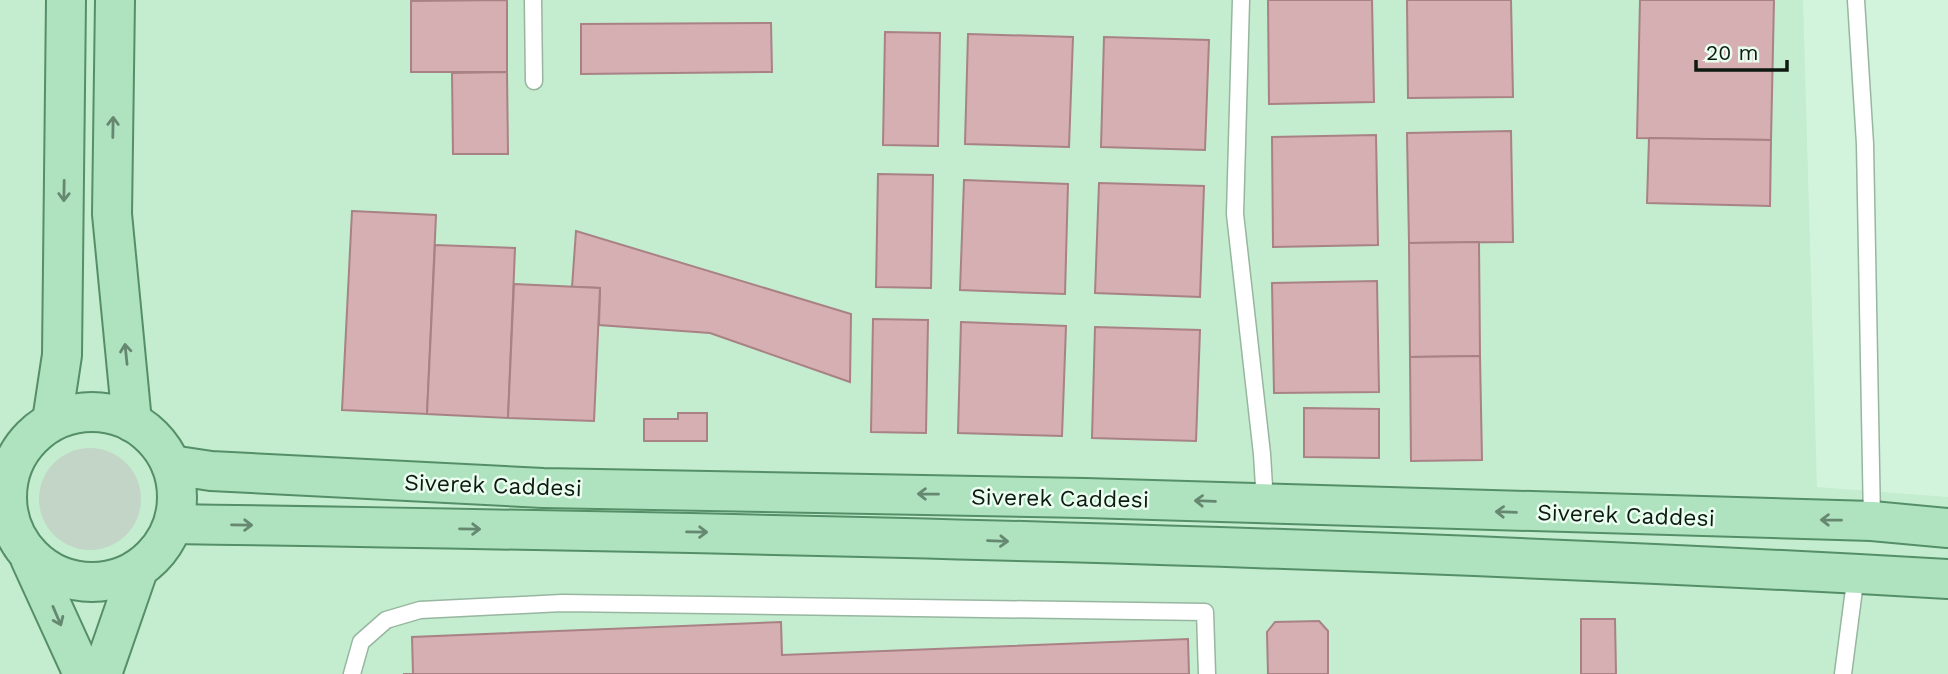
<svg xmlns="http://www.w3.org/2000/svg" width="1948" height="674" viewBox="0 0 1948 674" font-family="'Work Sans',sans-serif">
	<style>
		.built { fill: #c4eccf }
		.green { fill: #c2d5c7 }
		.building { fill: #d6afb2; stroke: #a88285; stroke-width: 2 }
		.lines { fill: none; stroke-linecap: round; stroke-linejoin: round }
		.service-casing { stroke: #97b69f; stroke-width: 19 }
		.primary-casing { stroke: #548f67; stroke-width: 42 }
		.service { stroke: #fff; stroke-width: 16 }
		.primary { stroke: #afe2bf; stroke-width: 38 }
		.oneway { stroke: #668871 }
		.labels { text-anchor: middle; stroke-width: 5; stroke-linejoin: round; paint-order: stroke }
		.street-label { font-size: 23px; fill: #0d1911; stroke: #eafeef }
	</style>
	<rect width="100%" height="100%" fill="#d3f4dc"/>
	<!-- built -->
	<polygon class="built" points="0,0 1803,0 1817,487 1948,497 1948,674 0,674"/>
	<!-- green -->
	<circle class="green" cx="90" cy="499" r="51"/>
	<!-- building -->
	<g class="building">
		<polygon points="411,0 491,0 411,1"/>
		<polygon points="507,0 507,72 411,72 411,1"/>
		<polygon points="1268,0 1372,0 1374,102 1269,104"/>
		<polygon points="1407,0 1511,0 1513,97 1408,98"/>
		<polygon points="1640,0 1774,0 1771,140 1637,138"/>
		<polygon points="771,23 772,72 581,74 581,24"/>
		<polygon points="885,32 940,33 938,146 883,145"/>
		<polygon points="968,34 1073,37 1069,147 965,144"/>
		<polygon points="1104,37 1209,40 1205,150 1101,147"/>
		<polygon points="507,72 508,154 453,154 452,73"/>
		<polygon points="1511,131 1513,242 1409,243 1407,133"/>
		<polygon points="1376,135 1378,245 1273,247 1272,137"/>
		<polygon points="1649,138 1771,140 1770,206 1647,203"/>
		<polygon points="878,174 933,175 931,288 876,287"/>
		<polygon points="964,180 1068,184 1065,294 960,290"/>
		<polygon points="1099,183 1204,186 1200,297 1095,293"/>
		<polygon points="352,211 436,215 427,414 342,410"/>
		<polygon points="576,231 851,314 850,382 710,333 599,325 600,288 572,287"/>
		<polygon points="1479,242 1480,356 1410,357 1409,243"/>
		<polygon points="435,245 515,248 508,418 427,414"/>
		<polygon points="1377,281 1379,392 1274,393 1272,283"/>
		<polygon points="514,284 600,288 594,421 508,418"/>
		<polygon points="873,319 928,320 926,433 871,432"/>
		<polygon points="961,322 1066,326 1062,436 958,433"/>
		<polygon points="1095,327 1200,330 1196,441 1092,438"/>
		<polygon points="1480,356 1482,460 1411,461 1410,357"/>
		<polygon points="1304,408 1379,409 1379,458 1304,457"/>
		<polygon points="678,413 707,413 707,441 644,441 644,419 678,419"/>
		<polygon points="1581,619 1615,619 1616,674 1581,674"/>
		<polygon points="1319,621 1328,631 1328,674 1268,674 1267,632 1275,622"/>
		<polygon points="781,622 782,655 1188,639 1189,674 403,674 413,674 412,637"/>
	</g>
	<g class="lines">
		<!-- service casing -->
		<g class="service-casing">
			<g id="service">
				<polyline points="533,0 534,81"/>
				<polyline points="1241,0 1235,214 1262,454 1265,503"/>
				<polyline points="1856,0 1865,144 1872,521"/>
				<polyline points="352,674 361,642 386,620 420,610 562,603 1205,612 1207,674"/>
				<polyline points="1843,674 1856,574"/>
			</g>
		</g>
		<!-- primary casing -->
		<g class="primary-casing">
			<g id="primary">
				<polyline points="115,0 112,214 132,422"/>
				<circle cx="92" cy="497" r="85"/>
				<polyline points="52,421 62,355 66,0"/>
				<polyline points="171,465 211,471 543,488 1085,498 1872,521 1948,528"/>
				<path d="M 174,524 C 765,533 1357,545 1948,579"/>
				<polyline points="30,558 83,674"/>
				<polyline points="102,674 138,570"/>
			</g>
		</g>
		<!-- service -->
		<use href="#service" class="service"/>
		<!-- primary -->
		<use href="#primary" class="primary"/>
	</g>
	<!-- one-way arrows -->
	<defs><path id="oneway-shaft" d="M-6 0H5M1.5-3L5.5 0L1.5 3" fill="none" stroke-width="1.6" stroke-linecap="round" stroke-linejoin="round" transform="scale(1.75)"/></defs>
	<g class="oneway">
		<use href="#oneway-shaft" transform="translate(113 127) rotate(-89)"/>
		<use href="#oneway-shaft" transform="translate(64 191) rotate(91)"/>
		<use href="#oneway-shaft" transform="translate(126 354) rotate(-96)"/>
		<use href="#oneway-shaft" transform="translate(928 494) rotate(-179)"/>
		<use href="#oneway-shaft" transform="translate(1205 501) rotate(-178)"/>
		<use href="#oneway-shaft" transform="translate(1506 512) rotate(-178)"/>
		<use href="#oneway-shaft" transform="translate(1831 520) rotate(-179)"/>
		<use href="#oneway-shaft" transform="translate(242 525) rotate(1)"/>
		<use href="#oneway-shaft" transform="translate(470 529) rotate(1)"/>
		<use href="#oneway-shaft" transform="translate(697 532) rotate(1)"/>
		<use href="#oneway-shaft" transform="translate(998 541) rotate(2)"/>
		<use href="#oneway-shaft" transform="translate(57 616) rotate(67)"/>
	</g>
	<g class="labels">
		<!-- street labels -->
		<g class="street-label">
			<text transform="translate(493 485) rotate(2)" y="8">Siverek Caddesi</text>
			<text transform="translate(1060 498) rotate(1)" y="8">Siverek Caddesi</text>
			<text transform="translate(1626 515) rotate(2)" y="8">Siverek Caddesi</text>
		</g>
	</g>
	<!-- scale -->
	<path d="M1696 60v10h91v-10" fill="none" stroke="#0d1911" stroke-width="3.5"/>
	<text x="1706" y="60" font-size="21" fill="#0d1911" stroke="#eafeef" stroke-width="5" paint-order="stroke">20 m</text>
</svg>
